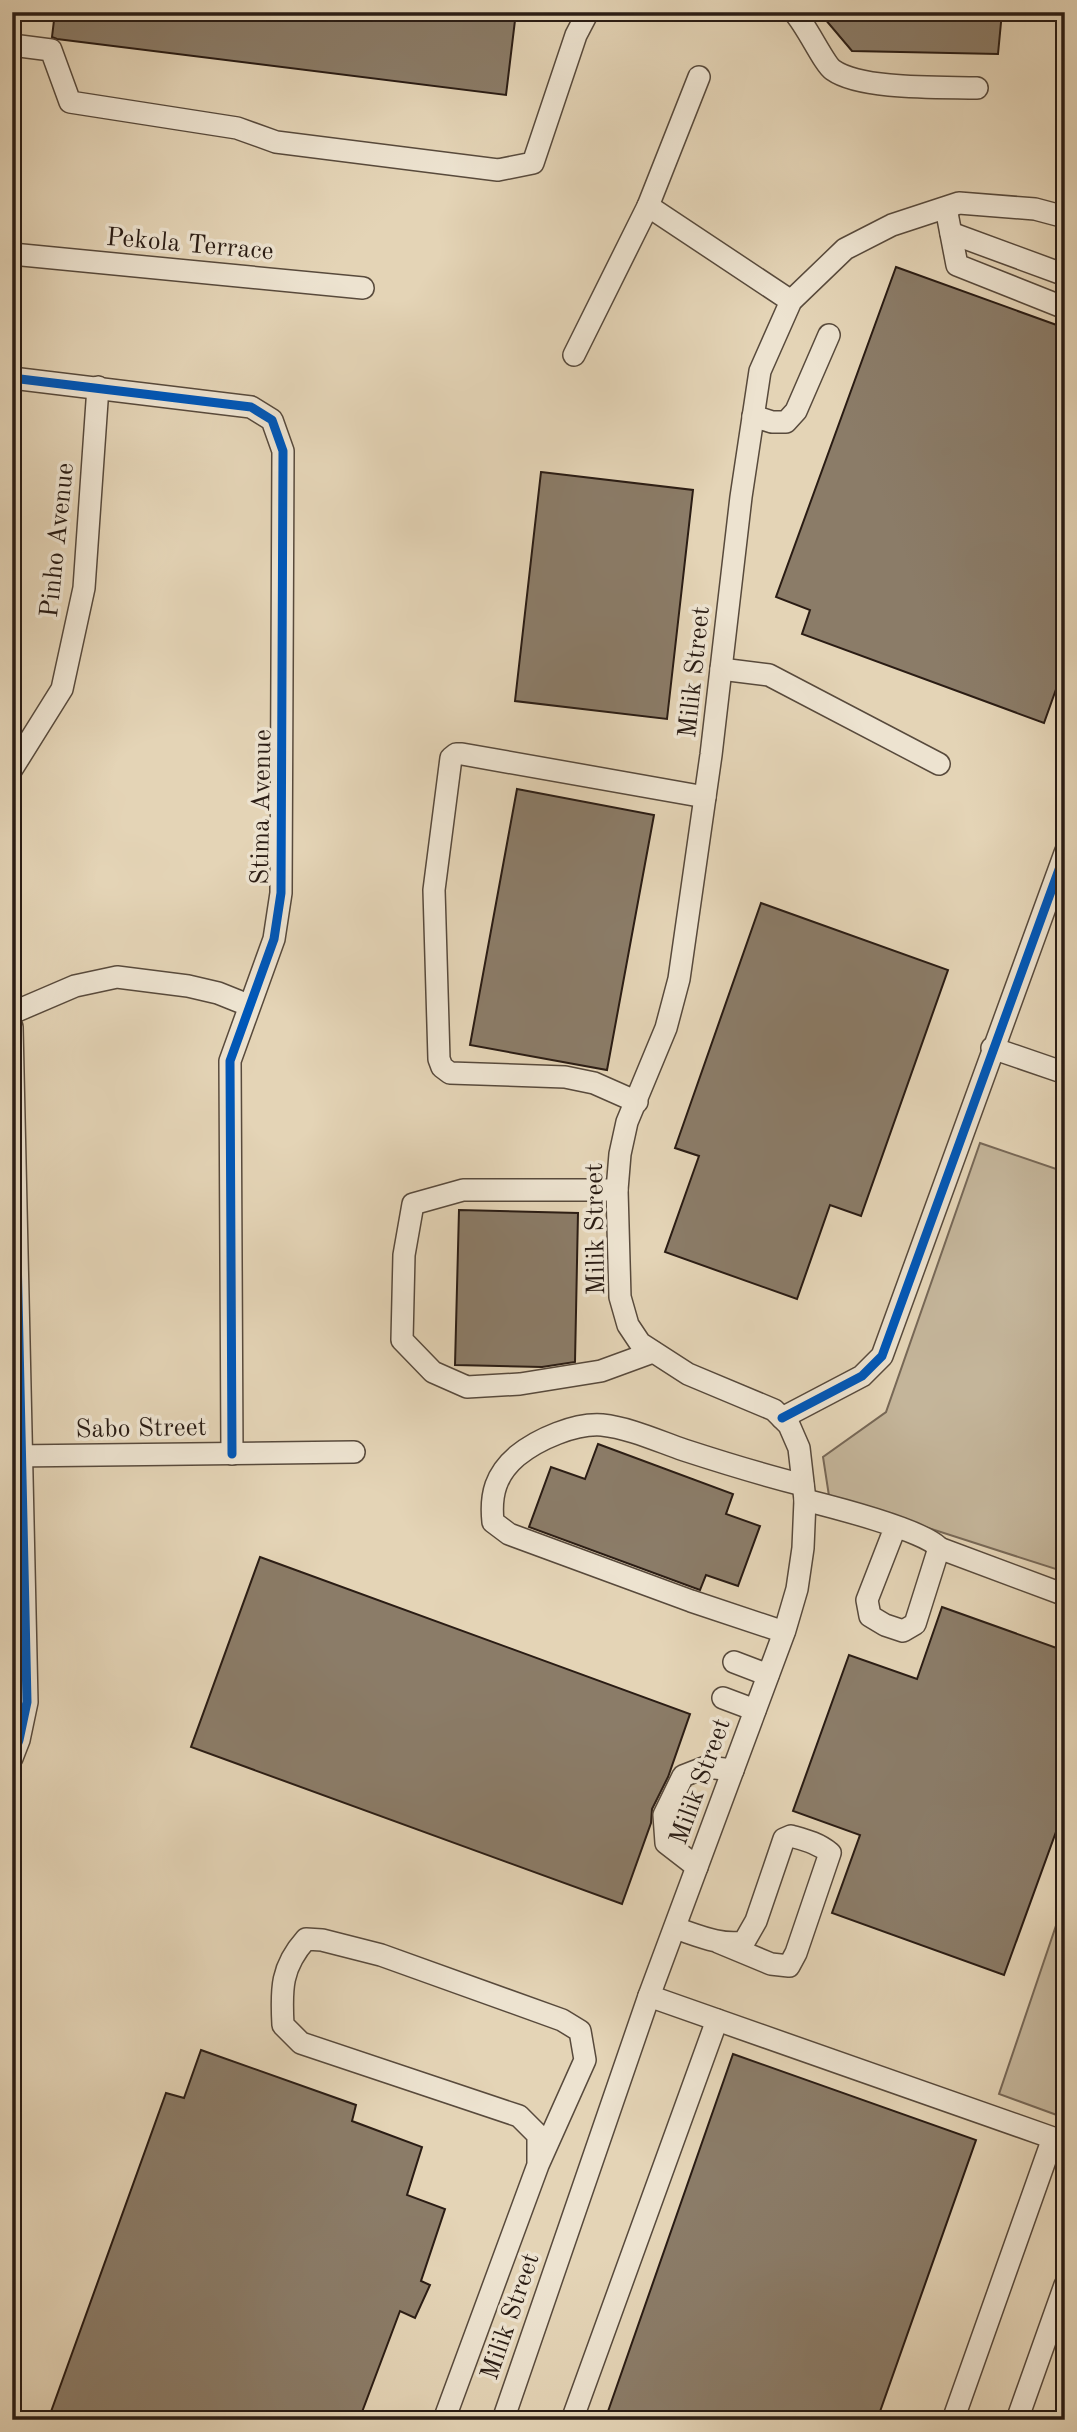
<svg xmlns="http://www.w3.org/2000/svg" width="1077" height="2432" viewBox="0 0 1077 2432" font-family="'Old Standard TT',serif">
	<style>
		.green { fill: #c4b59a; stroke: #776857; stroke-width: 2 }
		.building { fill: #8b7c68; stroke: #2a1c14; stroke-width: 2 }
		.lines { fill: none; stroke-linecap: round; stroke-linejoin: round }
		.minor-casing { stroke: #584a3c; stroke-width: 24 }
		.minor { stroke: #ede3d0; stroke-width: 21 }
		.cycleway-casing { stroke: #ede3d0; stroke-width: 13 }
		.cycleway { stroke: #0057b8; stroke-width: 9 }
		.labels { text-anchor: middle; stroke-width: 7; stroke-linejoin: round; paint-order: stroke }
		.street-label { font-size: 26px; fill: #2a1c14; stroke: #ede3d0 }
	</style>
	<rect width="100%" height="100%" fill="#e4d4b6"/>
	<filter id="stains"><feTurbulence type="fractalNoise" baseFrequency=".00286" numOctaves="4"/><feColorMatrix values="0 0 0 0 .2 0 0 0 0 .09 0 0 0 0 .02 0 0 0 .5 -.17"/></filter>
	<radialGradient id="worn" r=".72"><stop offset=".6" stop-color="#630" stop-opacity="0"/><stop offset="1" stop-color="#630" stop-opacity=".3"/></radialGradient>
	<!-- green -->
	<g class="green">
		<polygon points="980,1143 1065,1172 1065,1572 829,1496 823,1457 886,1412"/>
		<polygon points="1065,1899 1065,2118 999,2094"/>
	</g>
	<!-- building -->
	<g class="building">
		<polygon points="55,12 516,12 506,95 57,39 52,37"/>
		<polygon points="819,12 1002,12 998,54 852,51"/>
		<polygon points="896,267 1065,328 1065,664 1044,723 802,634 810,610 776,597"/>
		<polygon points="541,472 693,490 667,719 515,701"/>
		<polygon points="517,789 654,815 607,1070 470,1045"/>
		<polygon points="761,903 948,970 861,1216 830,1205 797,1299 665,1252 699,1156 675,1148"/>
		<polygon points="459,1210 578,1213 575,1362 542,1367 455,1365"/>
		<polygon points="598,1444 733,1494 726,1514 760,1526 738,1586 706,1575 700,1590 529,1527 551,1467 585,1479"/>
		<polygon points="260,1557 690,1714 668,1777 652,1809 651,1823 622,1904 191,1747"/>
		<polygon points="942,1607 1065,1651 1065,1807 1004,1975 832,1913 860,1835 793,1811 849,1655 917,1679"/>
		<polygon points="201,2050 356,2105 352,2121 422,2147 407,2195 445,2209 421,2281 430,2285 415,2318 400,2311 359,2420 48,2420 166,2093 184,2098"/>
		<polygon points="733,2054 976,2140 877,2420 605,2420"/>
	</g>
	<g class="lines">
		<!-- minor casing -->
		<g class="minor-casing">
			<g id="minor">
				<path d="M 794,12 C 807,26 824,64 833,70 C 861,90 942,87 977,88"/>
				<polyline points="12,45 51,50 70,102 237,128 276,142 498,170 533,163 576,35 588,12"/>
				<polyline points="699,77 648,206 791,301"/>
				<polyline points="946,208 957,265 1065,308"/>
				<polyline points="951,233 1065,275"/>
				<polyline points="12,254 363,288"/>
				<polyline points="574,355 648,206"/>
				<polyline points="12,378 251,407 272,420 283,451 281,893 274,939 230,1061 232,1454"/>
				<polyline points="753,416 772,422 786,422 796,411 829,335"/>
				<polyline points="721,669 769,675 939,764"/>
				<polyline points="12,769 62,689 84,588 98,387"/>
				<polyline points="12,1013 75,986 117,977 188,986 218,993 248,1005"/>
				<polyline points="12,1027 27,1702 19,1740 12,1758"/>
				<polyline points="992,1048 1065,1073"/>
				<polyline points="637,1102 594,1083 565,1077 450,1073 442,1067 439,1059 434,890 451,758 456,754 462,754 705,797"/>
				<polyline points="617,1190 463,1190 413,1204 404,1255 402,1340 433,1372 467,1387 520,1384 601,1371 653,1352"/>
				<polyline points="782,1418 862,1376 882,1356 1065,853"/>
				<polyline points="12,1456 354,1452"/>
				<path d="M 805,1500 C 829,1506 927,1531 939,1548 L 915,1624 L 903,1631 L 885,1625 L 870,1616 L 867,1600 L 895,1528"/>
				<polyline points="939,1548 1065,1595"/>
				<path d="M 784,1632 L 691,1601 L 509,1534 L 493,1522 C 490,1494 496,1474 517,1456 C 538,1439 575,1423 602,1425 C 630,1428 658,1441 684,1450 C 724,1463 763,1475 803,1485"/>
				<polyline points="734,1662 768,1675"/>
				<polyline points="723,1698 755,1710"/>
				<polyline points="697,1867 666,1843 664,1815 683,1776 706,1767 733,1770"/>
				<path d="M 675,1928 C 697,1935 720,1946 744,1942 L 756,1921 L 784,1839 L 791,1836 C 805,1840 818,1843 830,1853 L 796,1953 L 789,1966 L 771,1964 L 718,1942"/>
				<polyline points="649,1996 1053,2138 953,2420"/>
				<path d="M 444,2420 L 538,2165 L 585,2060 L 580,2031 L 562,2020 L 381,1955 L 322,1940 L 306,1939 C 281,1967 281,1989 283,2025 L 301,2043 L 519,2116 L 538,2135 L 538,2165"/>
				<polyline points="503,2420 649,1996 785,1630 797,1589 803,1548 805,1500 799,1448 789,1425 774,1410 688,1374 640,1343 628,1325 620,1297 617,1190 620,1154 627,1122 666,1028 679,979 711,755 741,497 760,371 791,301 845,249 892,225 959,203 1035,209 1065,217"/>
				<polyline points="572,2420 717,2020"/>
				<polyline points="1017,2420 1065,2285"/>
			</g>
		</g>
		<!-- minor -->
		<use href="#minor" class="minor"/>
		<!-- cycleway casing -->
		<g class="cycleway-casing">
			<g id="cycleway">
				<polyline points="12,378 251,407 272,420 283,451 281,893 274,939 230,1061 232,1454"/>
				<polyline points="12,1027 27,1702 19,1740 12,1758"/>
				<polyline points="782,1418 862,1376 882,1356 1065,853"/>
			</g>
		</g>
		<!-- cycleway -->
		<use href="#cycleway" class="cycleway"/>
	</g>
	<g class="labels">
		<!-- street labels -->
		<g class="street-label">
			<text transform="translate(190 243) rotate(5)" y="9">Pekola Terrace</text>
			<text transform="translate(56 540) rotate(-84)" y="9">Pinho Avenue</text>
			<text transform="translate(693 672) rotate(-84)" y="9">Milik Street</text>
			<text transform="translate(260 807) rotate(-89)" y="9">Stima Avenue</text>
			<text transform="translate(594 1229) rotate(-91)" y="9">Milik Street</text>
			<text transform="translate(141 1427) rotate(-1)" y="9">Sabo Street</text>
			<text transform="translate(699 1781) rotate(-70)" y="9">Milik Street</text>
			<text transform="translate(509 2316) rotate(-71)" y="9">Milik Street</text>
		</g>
	</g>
	<!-- margin -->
	<rect width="1077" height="2432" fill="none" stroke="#e4d4b6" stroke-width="42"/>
	<rect x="14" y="14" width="1049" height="2404" fill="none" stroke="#2a1c14" stroke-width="3.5"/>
	<rect x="21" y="21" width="1035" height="2390" fill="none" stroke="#2a1c14" stroke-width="2"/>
	<rect width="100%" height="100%" filter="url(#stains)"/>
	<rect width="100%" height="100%" fill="url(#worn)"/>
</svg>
